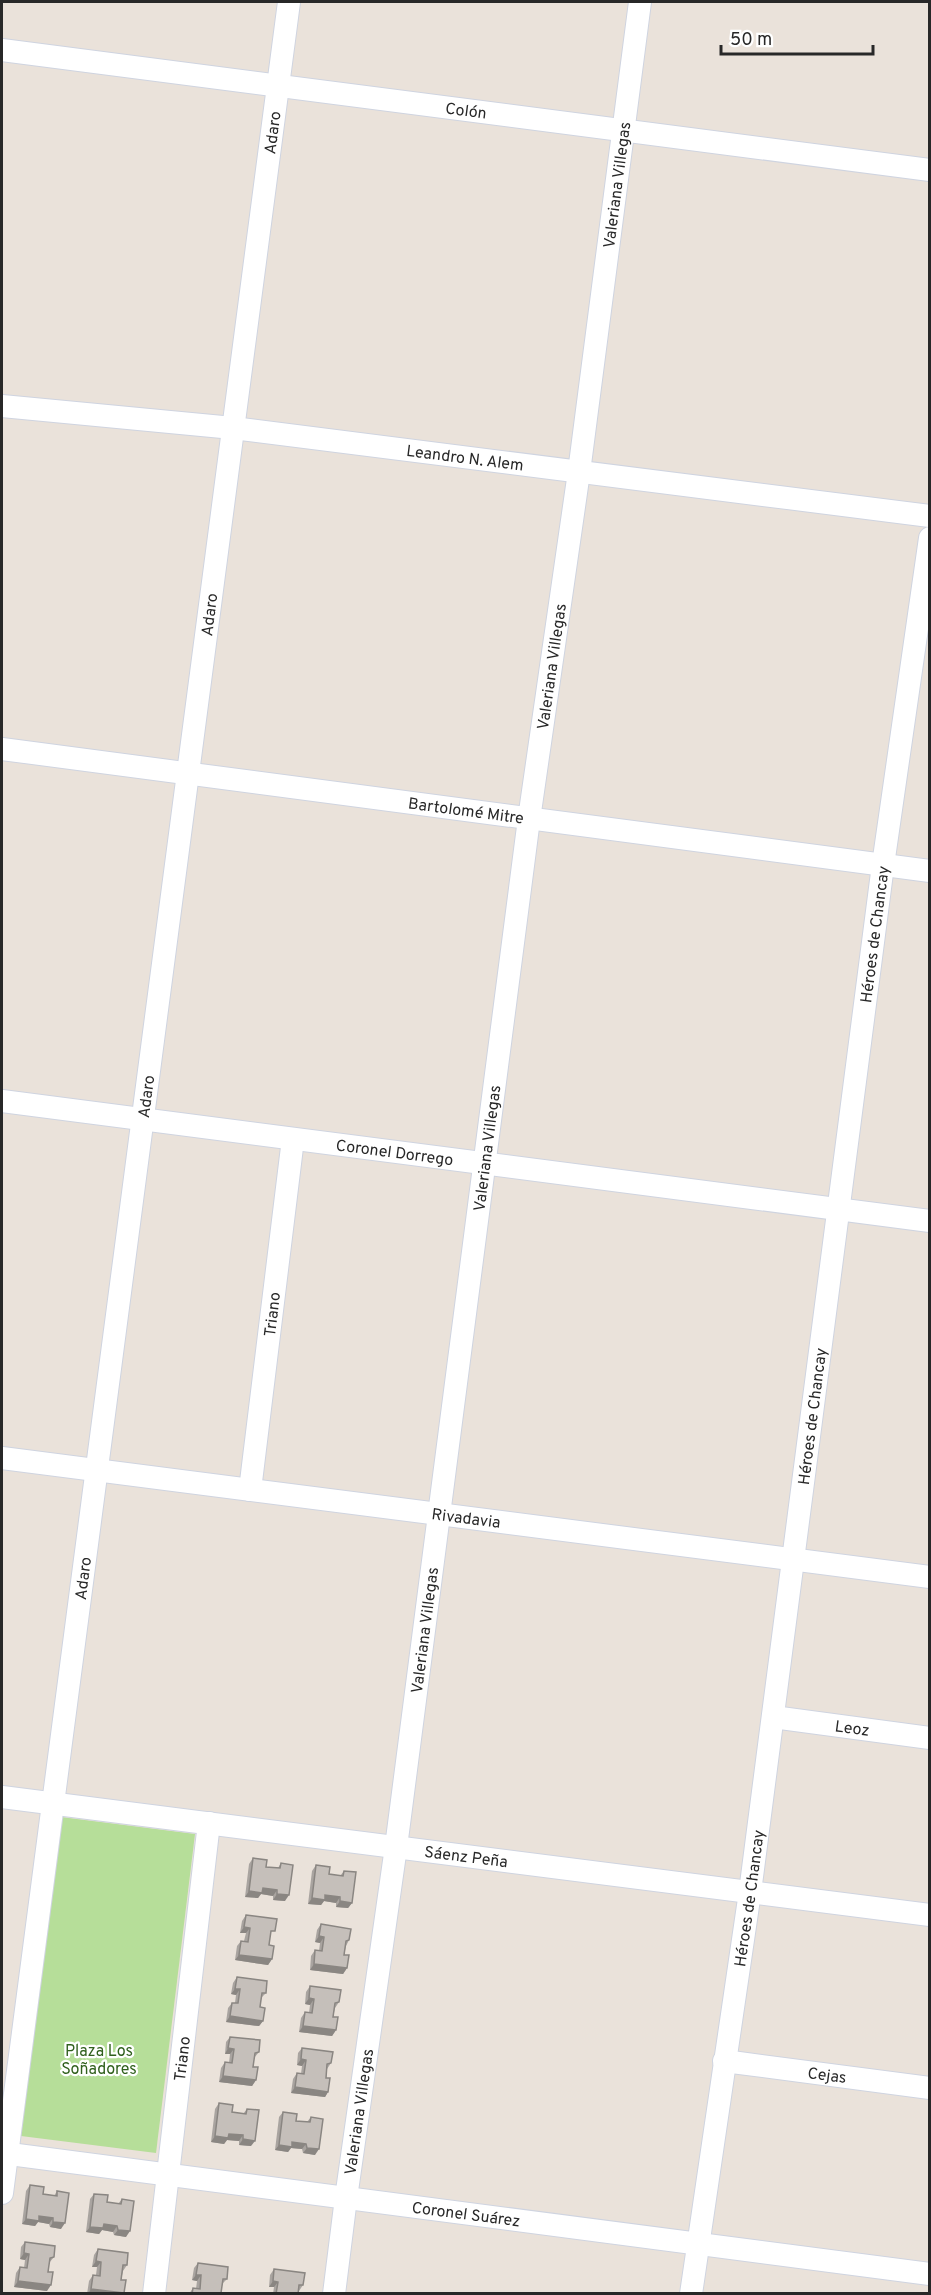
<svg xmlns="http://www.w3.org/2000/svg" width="931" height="2295" viewBox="0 0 931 2295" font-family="Overpass,sans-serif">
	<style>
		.green { fill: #b6de99 }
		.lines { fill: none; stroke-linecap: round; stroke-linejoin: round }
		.minor-casing { stroke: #cfd4e0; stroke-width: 24 }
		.minor { stroke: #fff; stroke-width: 22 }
		.wall { fill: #a9a4a0 }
		.shaded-wall { fill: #8a8682 }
		.building { fill: #c5bfba; stroke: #8a8682; stroke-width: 1.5 }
		.labels { text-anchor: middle; stroke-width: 4.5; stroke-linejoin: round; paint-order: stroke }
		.street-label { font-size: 16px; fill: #282828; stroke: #fff }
		.park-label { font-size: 16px; fill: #30601d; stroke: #fff }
	</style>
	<rect width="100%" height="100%" fill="#eae2da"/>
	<!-- green -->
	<polygon class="green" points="61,1817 195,1834 156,2153 21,2136"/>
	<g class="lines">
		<!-- minor casing -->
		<g class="minor-casing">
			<g id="minor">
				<path id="s1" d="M 2,50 L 930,170"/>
				<path id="s2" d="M 2,406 L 233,428 L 930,516"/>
				<path id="s3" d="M 2,749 L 930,871"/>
				<path id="s4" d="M 2,1101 L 930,1221"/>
				<path id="s5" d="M 2,1458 L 930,1577"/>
				<path id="s6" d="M 250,1490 L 293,1139"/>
				<path id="s7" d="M 773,1717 L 930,1738"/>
				<path id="s8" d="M 2,1797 L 930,1915"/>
				<path id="s9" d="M 724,2061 L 930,2088"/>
				<path id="s10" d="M 2,2153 L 930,2274"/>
				<path id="s11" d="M 2,2193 L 289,2"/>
				<path id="s12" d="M 154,2294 L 209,1823"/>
				<path id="s13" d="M 334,2294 L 346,2198 L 396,1847 L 529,819 L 579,472 L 640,2"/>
				<path id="s14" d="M 691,2294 L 750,1892 L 883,865 L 930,538"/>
			</g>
		</g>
		<!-- minor -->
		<use href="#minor" class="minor"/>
	</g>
	<!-- wall -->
	<g class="wall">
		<polygon points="253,1858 266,1867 278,1868 281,1863 285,1901 273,1900 273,1896 261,1894 258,1898 245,1897 249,1864"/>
		<polygon points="316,1865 329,1874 340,1876 344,1871 352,1903 348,1908 336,1907 336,1903 324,1901 321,1905 308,1904 312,1871"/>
		<polygon points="246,1915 270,1937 269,1945 272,1959 268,1965 235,1960 237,1946 241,1941 244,1941 246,1933 240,1933 242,1921"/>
		<polygon points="321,1924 349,1940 346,1946 344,1955 347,1968 343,1974 310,1970 311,1956 315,1950 319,1951 320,1943 315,1942 317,1930"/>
		<polygon points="237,1977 266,1993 261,1998 260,2007 263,2021 259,2026 226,2022 228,2008 232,2003 235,2003 236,1995 231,1994 233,1983"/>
		<polygon points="310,1986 339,2002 335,2008 333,2017 336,2030 332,2036 299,2032 301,2018 305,2012 309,2013 310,2005 305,2004 306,1992"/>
		<polygon points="230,2037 259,2052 254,2058 253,2067 256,2080 252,2086 219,2082 221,2068 225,2062 229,2063 230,2054 225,2054 226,2042"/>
		<polygon points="302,2048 331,2063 327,2069 326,2078 328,2092 325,2097 291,2093 293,2079 297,2073 301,2074 302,2066 297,2065 298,2053"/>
		<polygon points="219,2103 232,2112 243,2114 247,2109 251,2146 239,2145 239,2141 227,2140 224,2144 211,2142 215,2109"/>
		<polygon points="283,2112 296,2121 307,2122 311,2117 315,2155 303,2153 302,2149 291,2148 288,2152 275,2150 279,2117"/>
		<polygon points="30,2185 43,2194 54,2196 57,2191 61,2229 50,2227 49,2224 38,2222 35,2226 22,2224 26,2191"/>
		<polygon points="94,2194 107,2202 118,2204 122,2199 126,2237 114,2235 113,2232 102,2230 99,2234 86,2232 90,2199"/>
		<polygon points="25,2242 54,2257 49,2263 47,2291 14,2287 16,2273 20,2267 24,2268 25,2260 20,2259 21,2247"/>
		<polygon points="98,2249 127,2265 123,2271 121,2280 124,2294 87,2294 89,2281 93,2275 96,2275 97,2267 92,2267 94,2255"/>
		<polygon points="198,2263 227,2279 222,2284 221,2293 225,2294 189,2294 193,2288 196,2289 197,2281 192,2280 194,2268"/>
		<polygon points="274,2269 303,2285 299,2291 298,2294 273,2294 274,2287 269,2287 270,2275"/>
	</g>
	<!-- shaded-wall -->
	<g class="shaded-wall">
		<polygon points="263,1888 277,1890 273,1896 261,1894 258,1898 245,1897 249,1891"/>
		<polygon points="277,1894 289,1895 285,1901 273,1900"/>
		<polygon points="325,1895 340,1897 336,1903 324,1901 321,1905 308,1904 312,1898"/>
		<polygon points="340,1901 352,1903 348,1908 336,1907"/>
		<polygon points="244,1927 250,1928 246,1933 240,1933"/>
		<polygon points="319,1936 324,1937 320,1943 315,1942"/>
		<polygon points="239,1955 272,1959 268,1965 235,1960"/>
		<polygon points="314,1964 347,1968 343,1974 310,1970"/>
		<polygon points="235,1989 240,1989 236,1995 231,1994"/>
		<polygon points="309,1998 314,1999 310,2005 305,2004"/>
		<polygon points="230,2016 263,2021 259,2026 226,2022"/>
		<polygon points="303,2026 336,2030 332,2036 299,2032"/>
		<polygon points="228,2048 234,2049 230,2054 225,2054"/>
		<polygon points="301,2059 306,2060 302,2066 297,2065"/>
		<polygon points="223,2076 256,2080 252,2086 219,2082"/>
		<polygon points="295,2087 328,2092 325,2097 291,2093"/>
		<polygon points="229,2134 243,2135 239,2141 227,2140 224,2144 211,2142 215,2136"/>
		<polygon points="243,2139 255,2141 251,2146 239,2145"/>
		<polygon points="292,2142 306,2144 302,2149 291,2148 288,2152 275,2150 279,2145"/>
		<polygon points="307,2148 319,2149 315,2155 303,2153"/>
		<polygon points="39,2216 53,2218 49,2224 38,2222 35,2226 22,2224 26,2219"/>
		<polygon points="53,2222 65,2223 61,2229 50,2227"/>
		<polygon points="104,2224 117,2226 113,2232 102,2230 99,2234 86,2232 90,2227"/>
		<polygon points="118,2230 130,2231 126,2237 114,2235"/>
		<polygon points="24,2253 29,2254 25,2260 20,2259"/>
		<polygon points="96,2261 101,2262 97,2267 92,2267"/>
		<polygon points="196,2275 201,2275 197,2281 192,2280"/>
		<polygon points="18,2281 51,2285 47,2291 14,2287"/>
		<polygon points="273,2281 278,2282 274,2287 269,2287"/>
		<polygon points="91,2289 124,2294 88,2294"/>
	</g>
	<!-- building -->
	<g class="building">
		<polygon points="253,1858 267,1860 266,1867 280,1868 281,1863 293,1865 289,1895 277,1894 277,1890 263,1888 262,1893 249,1891"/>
		<polygon points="316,1865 330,1867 329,1874 343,1876 344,1871 356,1872 352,1903 340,1901 340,1897 325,1895 325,1900 312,1898"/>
		<polygon points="246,1915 277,1919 275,1931 271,1931 269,1945 274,1946 272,1959 239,1955 241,1941 248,1942 250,1928 244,1927"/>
		<polygon points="321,1924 351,1929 349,1940 346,1941 344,1955 349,1955 347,1968 314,1964 315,1950 322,1951 324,1937 319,1936"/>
		<polygon points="237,1977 267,1981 266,1993 262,1993 260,2007 265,2008 263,2021 230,2016 232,2003 238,2003 240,1989 235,1989"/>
		<polygon points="310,1986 341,1990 339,2002 335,2003 333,2017 338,2017 336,2030 303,2026 305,2012 312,2013 314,1999 309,1998"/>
		<polygon points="230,2037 260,2040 259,2052 255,2053 253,2067 258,2067 256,2080 223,2076 225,2062 232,2063 234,2049 228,2048"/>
		<polygon points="302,2048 333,2052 331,2063 327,2064 326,2078 330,2078 328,2092 295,2087 297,2073 304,2074 306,2060 301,2059"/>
		<polygon points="219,2103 233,2105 232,2112 246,2114 247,2109 259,2110 255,2141 243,2139 243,2135 229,2134 228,2138 215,2136"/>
		<polygon points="283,2112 297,2114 296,2121 310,2122 311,2117 323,2119 319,2149 307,2148 306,2144 292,2142 292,2147 279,2145"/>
		<polygon points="30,2185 44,2187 43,2194 57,2196 57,2191 69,2193 65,2223 53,2222 53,2218 39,2216 39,2221 26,2219"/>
		<polygon points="94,2194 108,2195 107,2202 121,2204 122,2199 134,2201 130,2231 118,2230 117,2226 104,2224 103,2228 90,2227"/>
		<polygon points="25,2242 55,2246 54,2257 50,2258 48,2272 53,2272 51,2285 18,2281 20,2267 27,2268 29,2254 24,2253"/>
		<polygon points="98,2249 128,2253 127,2265 123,2265 121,2280 126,2280 124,2293 91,2289 93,2275 100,2276 101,2262 96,2261"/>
		<polygon points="198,2263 228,2267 227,2279 223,2279 221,2293 225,2294 192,2294 193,2288 200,2289 201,2275 196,2275"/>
		<polygon points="274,2269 305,2273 303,2285 299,2285 298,2294 276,2294 278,2282 273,2281"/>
	</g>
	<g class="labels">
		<!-- street labels -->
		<g class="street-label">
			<text dy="6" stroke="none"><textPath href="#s1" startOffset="468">Colón</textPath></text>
			<text dy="6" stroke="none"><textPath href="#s11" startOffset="2078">Adaro</textPath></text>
			<text dy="6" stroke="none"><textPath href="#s13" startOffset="2128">Valeriana Villegas</textPath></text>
			<text dy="6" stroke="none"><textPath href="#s2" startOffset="466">Leandro N. Alem</textPath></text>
			<text dy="6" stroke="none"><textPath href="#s11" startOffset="1592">Adaro</textPath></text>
			<text dy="6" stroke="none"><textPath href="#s13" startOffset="1642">Valeriana Villegas</textPath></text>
			<text dy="6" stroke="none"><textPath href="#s3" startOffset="468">Bartolomé Mitre</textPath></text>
			<text dy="6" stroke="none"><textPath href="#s14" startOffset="1372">Héroes de Chancay</textPath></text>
			<text dy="6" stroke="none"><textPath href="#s11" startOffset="1106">Adaro</textPath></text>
			<text dy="6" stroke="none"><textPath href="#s13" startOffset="1156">Valeriana Villegas</textPath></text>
			<text dy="6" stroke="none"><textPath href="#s4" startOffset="396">Coronel Dorrego</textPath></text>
			<text dy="6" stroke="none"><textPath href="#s6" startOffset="177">Triano</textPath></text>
			<text dy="6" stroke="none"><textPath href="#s14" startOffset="886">Héroes de Chancay</textPath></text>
			<text dy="6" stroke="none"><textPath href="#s5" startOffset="468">Rivadavia</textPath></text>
			<text dy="6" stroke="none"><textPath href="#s11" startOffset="620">Adaro</textPath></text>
			<text dy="6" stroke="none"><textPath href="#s13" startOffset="670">Valeriana Villegas</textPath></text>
			<text dy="6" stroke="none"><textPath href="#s7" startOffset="80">Leoz</textPath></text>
			<text dy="6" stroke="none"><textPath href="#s8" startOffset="468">Sáenz Peña</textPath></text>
			<text dy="6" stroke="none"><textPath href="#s14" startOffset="400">Héroes de Chancay</textPath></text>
			<text dy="6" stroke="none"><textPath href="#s12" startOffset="237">Triano</textPath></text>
			<text dy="6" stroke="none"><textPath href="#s9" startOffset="104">Cejas</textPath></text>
			<text dy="6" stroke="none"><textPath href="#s13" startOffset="184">Valeriana Villegas</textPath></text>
			<text dy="6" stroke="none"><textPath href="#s10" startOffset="468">Coronel Suárez</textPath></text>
		</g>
		<!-- park labels -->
		<g class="park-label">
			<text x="99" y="2056">Plaza Los<tspan x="99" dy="18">Soñadores</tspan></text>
		</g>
	</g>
	<!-- border -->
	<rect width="931" height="2295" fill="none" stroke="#282828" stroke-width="6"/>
	<!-- scale -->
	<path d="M721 45v9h152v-9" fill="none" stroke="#282828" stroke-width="3"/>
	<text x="730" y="45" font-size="18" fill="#282828" stroke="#ffffff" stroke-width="4.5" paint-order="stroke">50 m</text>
</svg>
